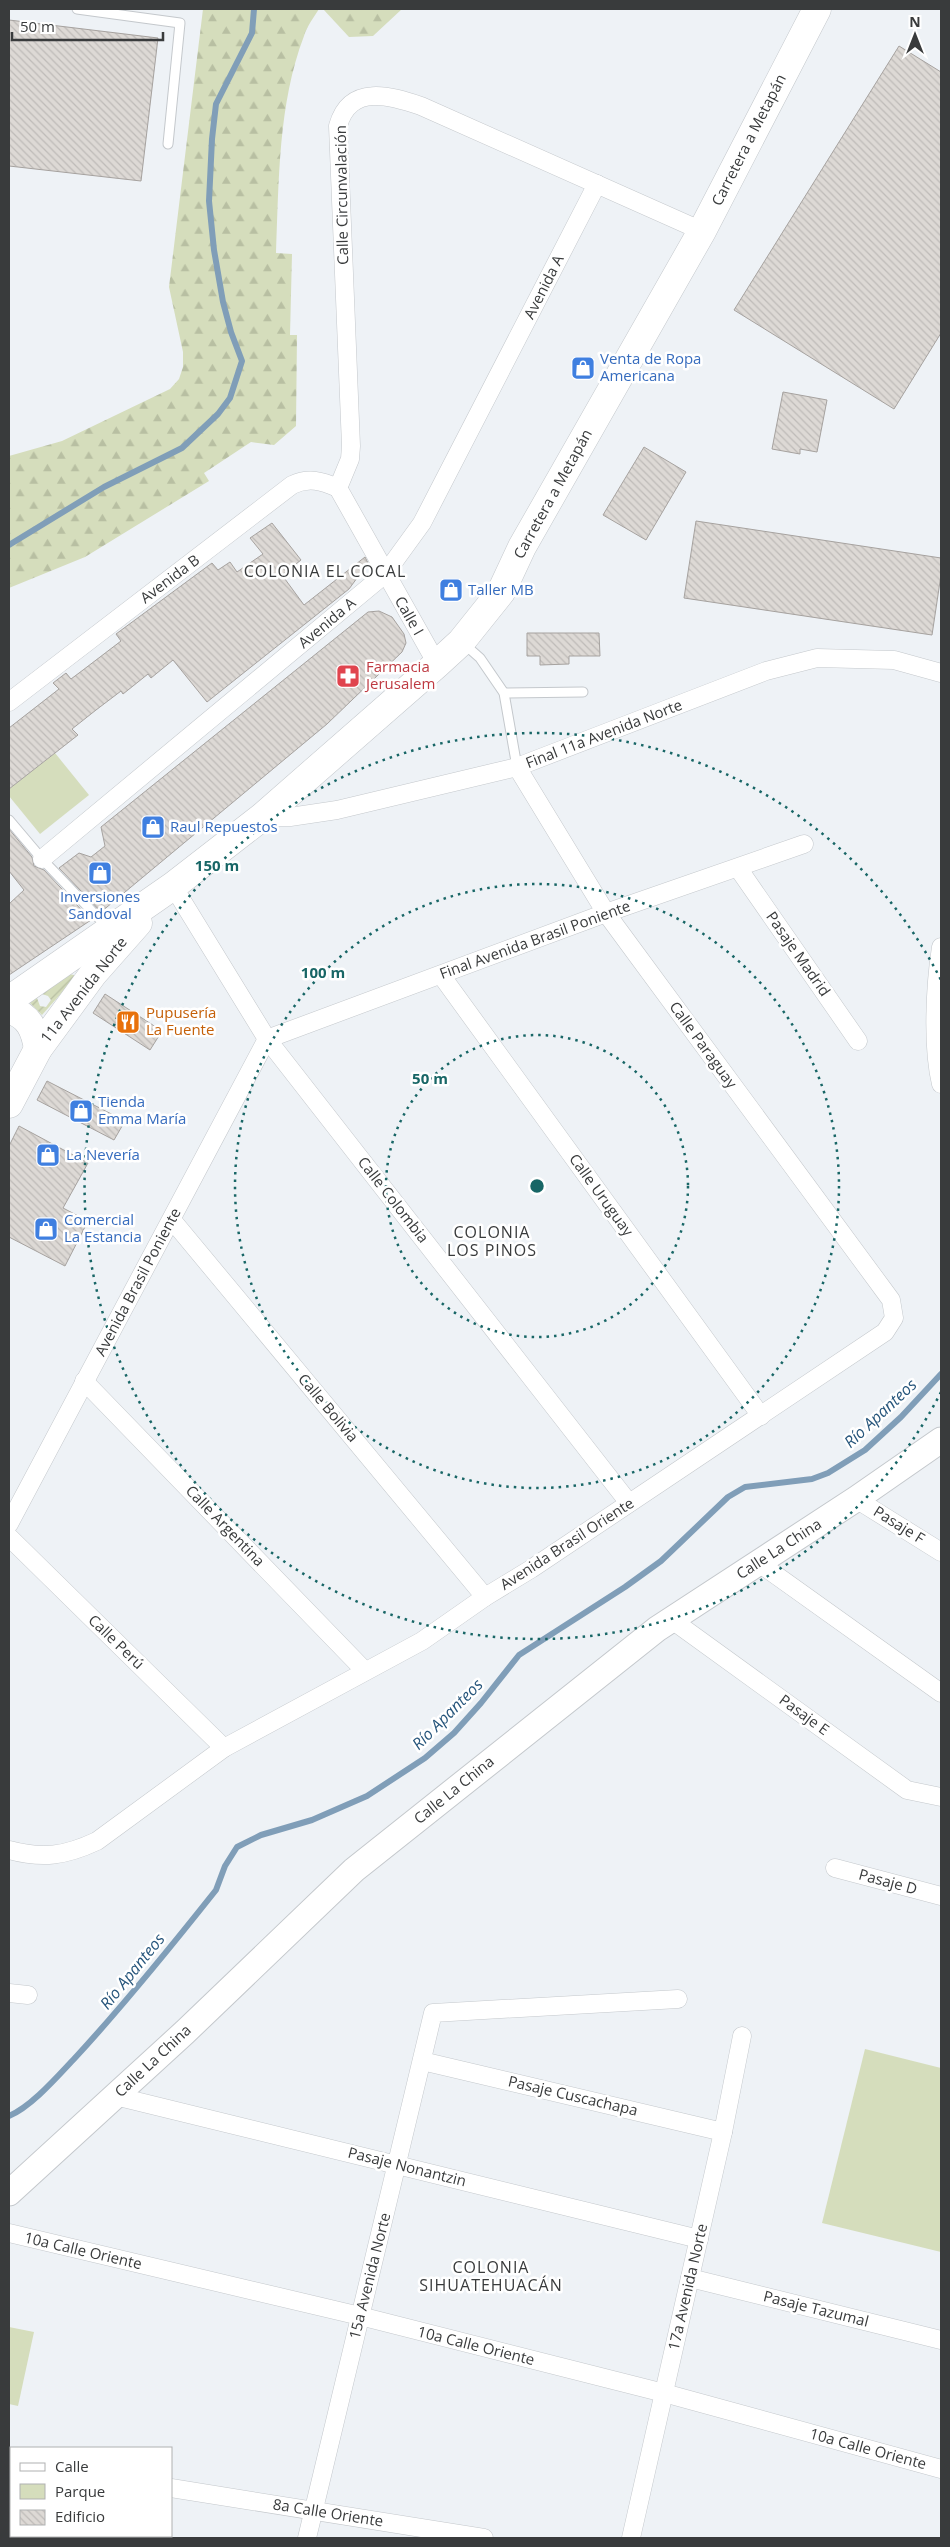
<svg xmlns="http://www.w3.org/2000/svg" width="950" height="2547" viewBox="0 0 950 2547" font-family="'Open Sans',sans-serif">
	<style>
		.green { fill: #d5ddbc }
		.forest { fill: url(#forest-firs) }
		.garden { fill: url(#garden-furrows); fill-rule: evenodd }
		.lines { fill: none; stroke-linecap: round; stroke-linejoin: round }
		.stream { stroke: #809eb8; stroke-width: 6 }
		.building { fill: url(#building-back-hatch); stroke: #a6a29f }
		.lane-casing { stroke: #c4c8cc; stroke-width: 11 }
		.street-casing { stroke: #c4c8cc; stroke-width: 19 }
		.secondary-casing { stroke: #c4c8cc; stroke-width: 27 }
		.primary-casing { stroke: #c4c8cc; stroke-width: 29 }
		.lane { stroke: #fff; stroke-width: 9 }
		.street { stroke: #fff; stroke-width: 18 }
		.secondary { stroke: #fff; stroke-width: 25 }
		.primary { stroke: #fff; stroke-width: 28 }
		.ring { fill: none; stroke: #186666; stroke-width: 2.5; stroke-dasharray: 2.5 5 }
		.labels { text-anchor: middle; stroke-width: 5; stroke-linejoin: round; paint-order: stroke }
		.street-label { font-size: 15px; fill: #393b3c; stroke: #fff }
		.shop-label { font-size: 15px; fill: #366cbe; stroke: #fff; text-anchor: start }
		.health-label { font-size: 15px; fill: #be3a42; stroke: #fff; text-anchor: start }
		.food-label { font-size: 15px; fill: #c56008; stroke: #fff; text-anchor: start }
		.neighbourhood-label { font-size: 16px; letter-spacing: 1px; fill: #393b3c; stroke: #fff }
		.water-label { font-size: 16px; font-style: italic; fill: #27567c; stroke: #fff }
		.centre { fill: #186666; stroke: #fff; stroke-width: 2.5 }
		.ring-label { font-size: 15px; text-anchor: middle; font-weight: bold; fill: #186666; stroke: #fff; stroke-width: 5; stroke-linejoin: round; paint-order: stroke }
	</style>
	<defs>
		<pattern id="forest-firs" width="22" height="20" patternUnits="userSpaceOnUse" patternTransform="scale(1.25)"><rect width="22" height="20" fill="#d5ddbc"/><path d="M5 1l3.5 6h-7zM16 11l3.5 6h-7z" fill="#b8bfa2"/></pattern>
		<pattern id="garden-furrows" width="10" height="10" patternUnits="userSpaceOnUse" patternTransform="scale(1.25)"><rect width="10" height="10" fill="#d5ddbc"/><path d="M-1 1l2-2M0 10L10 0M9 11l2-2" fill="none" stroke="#b8bfa2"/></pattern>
		<pattern id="building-back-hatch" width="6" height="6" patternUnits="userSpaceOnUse" patternTransform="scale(1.25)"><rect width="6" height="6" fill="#ddd9d5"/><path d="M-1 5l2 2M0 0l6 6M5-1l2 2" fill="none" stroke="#bebbb8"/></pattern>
	</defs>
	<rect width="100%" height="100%" fill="#eef2f6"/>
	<!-- green -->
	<g class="green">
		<polygon points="55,753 89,795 40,834 9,796 9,789"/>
		<polygon points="865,2049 941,2068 941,2252 822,2223"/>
		<polygon points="9,2327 34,2332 18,2406 9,2404"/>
	</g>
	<!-- forest -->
	<g class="forest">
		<path d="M 203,9 L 319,9 C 314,17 307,26 304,36 C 278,104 279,181 276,253 L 292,254 L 290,335 L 297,335 L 296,426 L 274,445 L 251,442 L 204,473 L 209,481 L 85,557 L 9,588 L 9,456 L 62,441 L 170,389 L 179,379 L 183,367 L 183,352 L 169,287 Z"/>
		<polygon points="323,9 402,9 373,36 349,37"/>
	</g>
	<!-- garden -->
	<path class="garden" d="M 69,974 L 74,975 L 73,980 L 42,1015 L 29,1002 ZM 42,994 L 48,996 L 51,1000 L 46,1007 L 40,1006 L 37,998 Z"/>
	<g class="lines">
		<!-- stream -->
		<g class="stream">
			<polyline points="9,545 104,487 182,448 218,414 230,398 242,361 231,332 223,302 214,250 209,201 212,139 216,104 252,33 254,9"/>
			<path d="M 9,2116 C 31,2107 57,2077 74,2059 C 124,2005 170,1948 216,1890 L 225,1866 L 237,1847 L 261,1835 L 312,1820 L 367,1796 L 425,1758 L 454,1733 L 481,1703 L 519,1655 L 625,1587 L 661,1561 L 728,1497 L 745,1487 L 812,1479 L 828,1473 L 865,1450 L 901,1417 L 941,1374"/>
		</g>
	</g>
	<!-- building -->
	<g class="building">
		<polygon points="9,20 158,38 141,181 9,166"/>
		<polygon points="899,46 941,72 941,333 894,409 734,310"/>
		<polygon points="783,392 827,400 817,452 800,449 800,454 772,449"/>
		<polygon points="644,447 686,472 646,540 603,515"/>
		<polygon points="696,521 941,558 941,575 932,635 684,598"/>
		<polygon points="272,523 301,560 282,575 304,605 365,557 368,563 349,589 207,702 173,660 151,678 148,674 123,694 121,691 96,710 72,729 78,735 9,789 9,728 59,689 53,683 66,673 71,679 83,670 121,641 116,634 212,563 218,570 230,562 237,572 263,554 250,538"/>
		<polygon points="379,611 392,617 404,634 406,643 402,652 327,724 101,912 59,868 79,853 91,857 105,846 101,827 368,612"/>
		<polygon points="527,633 599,633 600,656 569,656 569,664 540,665 540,656 527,656"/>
		<polygon points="9,829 32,857 34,866 44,870 91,920 9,975 9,904 24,890 9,871"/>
		<polygon points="105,994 162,1031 150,1050 93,1013"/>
		<polygon points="47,1081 125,1121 114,1140 37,1100"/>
		<polygon points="19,1126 88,1163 63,1208 88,1221 65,1266 9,1237 9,1146"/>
	</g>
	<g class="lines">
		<!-- lane casing -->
		<g class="lane-casing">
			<g id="lane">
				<polyline points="77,9 180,23 168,144"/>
				<polyline points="463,643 480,658 504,693 517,767"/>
				<polyline points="504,693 583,692"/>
				<polyline points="9,820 42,859 108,928"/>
			</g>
		</g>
		<!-- street casing -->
		<g class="street-casing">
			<g id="street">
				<path d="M 338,488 L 350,459 L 351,446 L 338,126 C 350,83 391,96 421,106 L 702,231"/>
				<polyline points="338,488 437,664"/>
				<path d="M 9,702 L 292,485 C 309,477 322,481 338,488"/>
				<polyline points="262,817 290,817 337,810 517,767 766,671 817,658 894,660 941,673"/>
				<polyline points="42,859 385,574 422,523 597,184"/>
				<polyline points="738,868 858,1041"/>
				<polyline points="173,886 267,1039 629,1503"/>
				<path d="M 941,947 C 935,986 932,1046 941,1084"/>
				<polyline points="441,975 761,1416"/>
				<polyline points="172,1220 485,1597"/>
				<polyline points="84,1381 365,1671"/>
				<polyline points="856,1499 941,1552"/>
				<polyline points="9,1524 267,1039 606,913 804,844"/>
				<polyline points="9,1537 224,1748"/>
				<polyline points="759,1563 941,1693"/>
				<polyline points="672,1620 907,1790 941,1797"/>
				<path d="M 9,1850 C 43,1859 65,1856 97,1841 L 224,1748 L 422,1641 L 485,1597 L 531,1569 L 885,1332 L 894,1318 L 891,1300 L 606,913 L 517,767"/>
				<polyline points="835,1868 941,1896"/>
				<polyline points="9,1993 28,1995"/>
				<polyline points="422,2061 723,2132"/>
				<polyline points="115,2096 699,2239"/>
				<polyline points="9,2233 360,2316 664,2393 941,2469"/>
				<polyline points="690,2278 941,2340"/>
				<polyline points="9,2461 11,2462"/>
				<polyline points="171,2488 484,2538"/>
				<polyline points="307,2538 433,2013 678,1999"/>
				<polyline points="631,2538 723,2132 742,2036"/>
			</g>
		</g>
		<!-- secondary casing -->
		<g class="secondary-casing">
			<polyline id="secondary" points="9,2193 185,2032 354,1870 657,1629 856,1499 941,1440"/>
		</g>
		<!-- primary casing -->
		<g class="primary-casing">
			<g id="primary">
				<polyline points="9,1000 173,886 262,817 437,664 461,642 501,592 522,547 702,231 817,9"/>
				<path d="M 9,1010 C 29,1015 35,1030 38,1049"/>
				<polyline points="9,1104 38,1049 93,974 138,923"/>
			</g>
		</g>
		<!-- lane -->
		<use href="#lane" class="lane"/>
		<!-- street -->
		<use href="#street" class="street"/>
		<!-- secondary -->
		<use href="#secondary" class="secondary"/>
		<!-- primary -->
		<use href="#primary" class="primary"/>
	</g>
	<!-- distance rings -->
	<g class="ring">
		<circle cx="537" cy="1186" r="151"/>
		<circle cx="537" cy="1186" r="302"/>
		<path d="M941 1392A453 453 0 1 1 941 980"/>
	</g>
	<!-- icons -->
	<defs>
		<g id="shop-square" transform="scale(1.25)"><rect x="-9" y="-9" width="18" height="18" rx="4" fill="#3f7fe0" stroke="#fff"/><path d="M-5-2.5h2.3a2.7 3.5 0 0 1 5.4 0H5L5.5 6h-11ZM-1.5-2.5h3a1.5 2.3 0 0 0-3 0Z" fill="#fff"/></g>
		<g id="pharmacy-square" transform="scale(1.25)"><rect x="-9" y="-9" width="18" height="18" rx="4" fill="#e0444e" stroke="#fff"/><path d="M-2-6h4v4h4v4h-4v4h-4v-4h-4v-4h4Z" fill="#fff"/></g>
		<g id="restaurant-square" transform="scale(1.25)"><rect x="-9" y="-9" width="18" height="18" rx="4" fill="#e8710a" stroke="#fff"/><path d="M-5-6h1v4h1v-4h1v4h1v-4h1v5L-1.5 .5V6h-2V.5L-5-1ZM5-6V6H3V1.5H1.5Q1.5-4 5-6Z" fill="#fff"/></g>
	</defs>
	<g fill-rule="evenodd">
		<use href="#shop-square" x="583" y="368"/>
		<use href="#shop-square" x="451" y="590"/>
		<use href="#pharmacy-square" x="348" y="676"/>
		<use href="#shop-square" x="153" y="827"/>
		<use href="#shop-square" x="100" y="873"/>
		<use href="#restaurant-square" x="128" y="1022"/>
		<use href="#shop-square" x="81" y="1111"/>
		<use href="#shop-square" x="48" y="1155"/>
		<use href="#shop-square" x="46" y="1229"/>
	</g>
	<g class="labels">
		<!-- street labels -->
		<g class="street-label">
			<text transform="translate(749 140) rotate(-63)" y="5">Carretera a Metapán</text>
			<text transform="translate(342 195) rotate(-91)" y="5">Calle Circunvalación</text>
			<text transform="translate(544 287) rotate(-63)" y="5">Avenida A</text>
			<text transform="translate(553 494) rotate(-61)" y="5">Carretera a Metapán</text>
			<text transform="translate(170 579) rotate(-37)" y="5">Avenida B</text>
			<text transform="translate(409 616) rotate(60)" y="5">Calle I</text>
			<text transform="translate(327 623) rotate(-40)" y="5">Avenida A</text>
			<text transform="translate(604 734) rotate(-21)" y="5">Final 11a Avenida Norte</text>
			<text transform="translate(535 940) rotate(-20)" y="5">Final Avenida Brasil Poniente</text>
			<text transform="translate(798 954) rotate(55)" y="5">Pasaje Madrid</text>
			<text transform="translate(84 990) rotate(-52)" y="5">11a Avenida Norte</text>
			<text transform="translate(703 1045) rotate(54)" y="5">Calle Paraguay</text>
			<text transform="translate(601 1195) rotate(54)" y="5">Calle Uruguay</text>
			<text transform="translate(393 1200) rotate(52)" y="5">Calle Colombia</text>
			<text transform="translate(138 1282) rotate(-62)" y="5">Avenida Brasil Poniente</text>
			<text transform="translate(328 1408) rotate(50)" y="5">Calle Bolivia</text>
			<text transform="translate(899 1525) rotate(32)" y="5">Pasaje F</text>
			<text transform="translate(225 1526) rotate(46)" y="5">Calle Argentina</text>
			<text transform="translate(567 1544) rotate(-33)" y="5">Avenida Brasil Oriente</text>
			<text transform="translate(779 1549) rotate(-33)" y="5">Calle La China</text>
			<text transform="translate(116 1642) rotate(44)" y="5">Calle Perú</text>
			<text transform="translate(804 1715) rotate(36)" y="5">Pasaje E</text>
			<text transform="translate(454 1790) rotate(-39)" y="5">Calle La China</text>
			<text transform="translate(888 1882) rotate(15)" y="5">Pasaje D</text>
			<text transform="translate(153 2061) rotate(-43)" y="5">Calle La China</text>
			<text transform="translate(573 2096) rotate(13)" y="5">Pasaje Cuscachapa</text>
			<text transform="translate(407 2167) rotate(14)" y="5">Pasaje Nonantzin</text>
			<text transform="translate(83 2251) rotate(13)" y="5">10a Calle Oriente</text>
			<text transform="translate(370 2276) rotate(-76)" y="5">15a Avenida Norte</text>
			<text transform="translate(688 2287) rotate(-77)" y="5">17a Avenida Norte</text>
			<text transform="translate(816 2309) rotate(14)" y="5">Pasaje Tazumal</text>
			<text transform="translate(476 2346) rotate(14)" y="5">10a Calle Oriente</text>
			<text transform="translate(868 2449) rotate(15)" y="5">10a Calle Oriente</text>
			<text transform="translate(328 2513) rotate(9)" y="5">8a Calle Oriente</text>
		</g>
		<!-- shop labels -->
		<g class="shop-label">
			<text x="600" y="364">Venta de Ropa<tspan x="600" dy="17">Americana</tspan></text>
			<text x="468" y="595">Taller MB</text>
			<text x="170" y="832">Raul Repuestos</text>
			<text x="100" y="902" text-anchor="middle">Inversiones<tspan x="100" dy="17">Sandoval</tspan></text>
			<text x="98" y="1107">Tienda<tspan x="98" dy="17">Emma María</tspan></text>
			<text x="66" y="1160">La Nevería</text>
			<text x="64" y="1225">Comercial<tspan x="64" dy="17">La Estancia</tspan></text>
		</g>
		<!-- health labels -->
		<g class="health-label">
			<text x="366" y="672">Farmacia<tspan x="366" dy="17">Jerusalem</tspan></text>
		</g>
		<!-- food labels -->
		<g class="food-label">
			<text x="146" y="1018">Pupusería<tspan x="146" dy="17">La Fuente</tspan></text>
		</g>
		<!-- neighbourhood labels -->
		<g class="neighbourhood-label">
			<text x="325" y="577">COLONIA EL COCAL</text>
			<text x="492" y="1238">COLONIA<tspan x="492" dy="18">LOS PINOS</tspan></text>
			<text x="491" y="2273">COLONIA<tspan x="491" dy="18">SIHUATEHUACÁN</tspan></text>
		</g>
		<!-- water labels -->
		<g class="water-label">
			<text transform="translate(880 1413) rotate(-43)" y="6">Río Apanteos</text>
			<text transform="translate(447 1714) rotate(-45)" y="6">Río Apanteos</text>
			<text transform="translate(132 1971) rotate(-51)" y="6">Río Apanteos</text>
		</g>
	</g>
	<circle cx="537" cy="1186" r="8" class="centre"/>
	<g class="ring-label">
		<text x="217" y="871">150 m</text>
		<text x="323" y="978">100 m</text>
		<text x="430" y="1084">50 m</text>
	</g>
	<!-- border -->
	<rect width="950" height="2547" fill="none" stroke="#393b3c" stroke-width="20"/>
	<!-- legend -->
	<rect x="10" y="2447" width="162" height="90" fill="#ffffff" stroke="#b0b1b1"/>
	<rect x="20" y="2463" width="25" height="8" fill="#ffffff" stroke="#b0b1b1"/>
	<text x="55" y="2472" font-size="15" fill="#393b3c">Calle</text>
	<rect x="20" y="2484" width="25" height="15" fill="#d5ddbc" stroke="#b0b1b1"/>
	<text x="55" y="2497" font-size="15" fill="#393b3c">Parque</text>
	<rect x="20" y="2510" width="25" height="15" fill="url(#building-back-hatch)" stroke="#b0b1b1"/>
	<text x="55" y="2522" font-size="15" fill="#393b3c">Edificio</text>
	<!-- north arrow -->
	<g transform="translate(915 35)" stroke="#ffffff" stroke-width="4" paint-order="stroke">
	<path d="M0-4L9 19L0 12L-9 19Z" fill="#393b3c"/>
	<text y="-8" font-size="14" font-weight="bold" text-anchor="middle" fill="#393b3c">N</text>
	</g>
	<!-- scale -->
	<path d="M12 32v8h151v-8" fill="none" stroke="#393b3c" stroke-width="2.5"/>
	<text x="20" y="32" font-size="15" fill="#393b3c" stroke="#ffffff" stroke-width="4" paint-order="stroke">50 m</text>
</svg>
